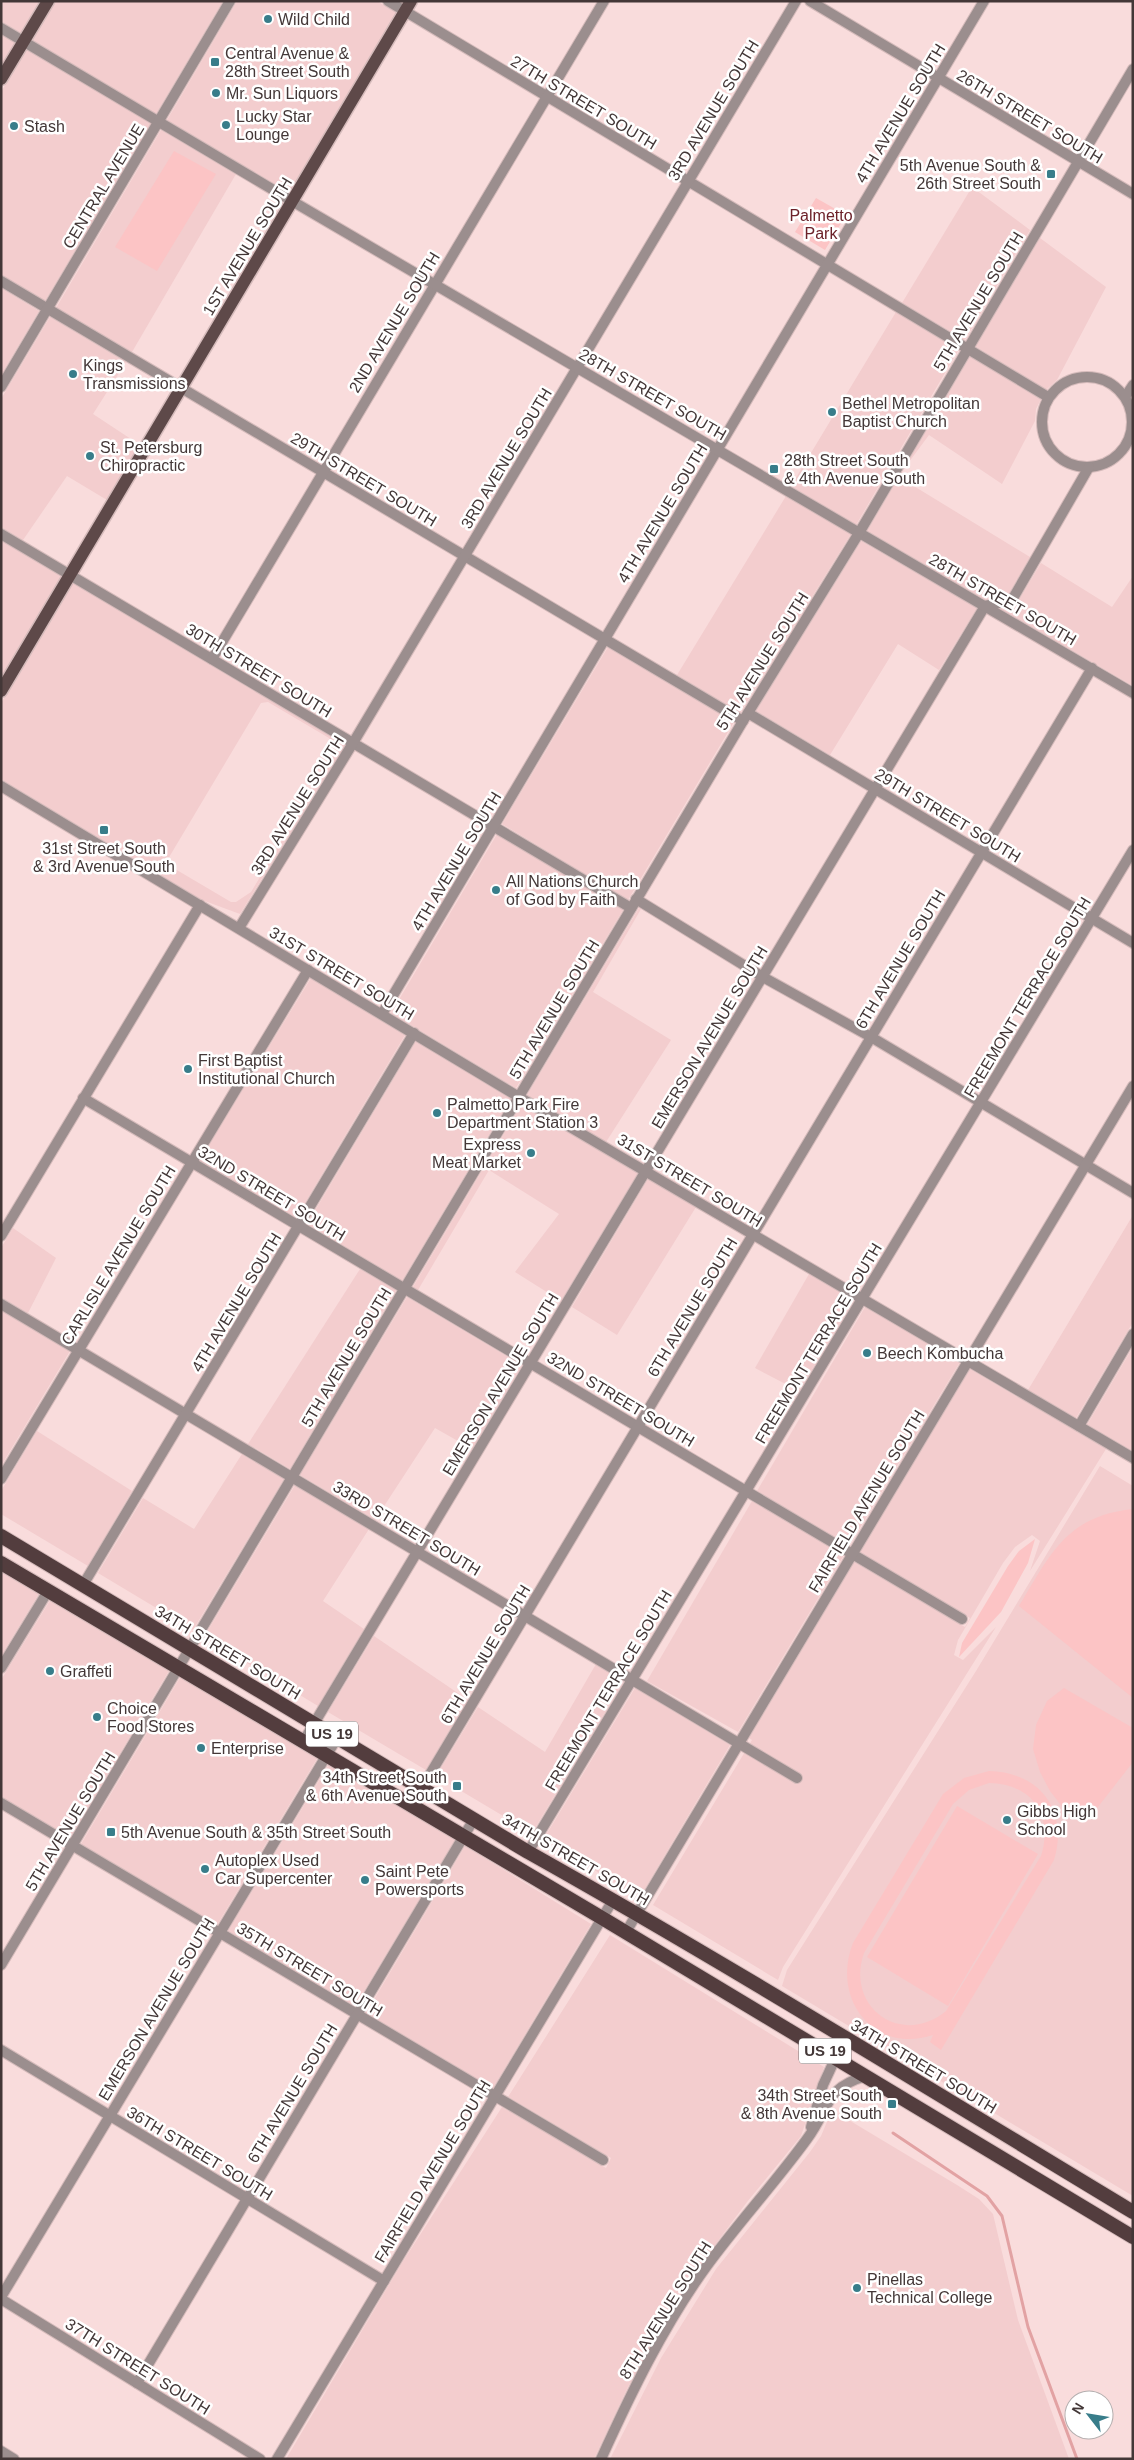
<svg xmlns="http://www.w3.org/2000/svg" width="1134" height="2460" viewBox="0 0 1134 2460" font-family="Arial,sans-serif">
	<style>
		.built { fill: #f3cdce; fill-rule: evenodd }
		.green { fill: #fcc4c5; fill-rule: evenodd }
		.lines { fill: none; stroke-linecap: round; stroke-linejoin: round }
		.stream { stroke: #e2a2a3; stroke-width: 3 }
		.minor-casing { stroke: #d5bbbb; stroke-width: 12 }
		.tertiary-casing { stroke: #d5bbbb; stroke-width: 12 }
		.primary-casing { stroke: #d5bbbb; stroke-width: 15 }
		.trunk-casing { stroke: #d5bbbb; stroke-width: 16 }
		.minor { stroke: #9b8e8e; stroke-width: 10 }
		.tertiary { stroke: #9b8e8e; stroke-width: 10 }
		.primary { stroke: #5e4949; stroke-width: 12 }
		.trunk { stroke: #533d3e; stroke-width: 14 }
		.poi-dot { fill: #387d8a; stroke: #fff; stroke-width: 2 }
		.labels { text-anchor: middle; stroke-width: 5; stroke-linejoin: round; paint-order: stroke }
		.shield { fill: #fff; stroke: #7b7373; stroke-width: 1 }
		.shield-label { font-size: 15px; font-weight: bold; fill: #433737 }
		.poi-label { font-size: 16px; fill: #433737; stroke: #fff; text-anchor: start }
		.street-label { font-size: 16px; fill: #433737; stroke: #fff }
		.park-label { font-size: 16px; fill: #6c2129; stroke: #fff }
	</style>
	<rect width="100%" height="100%" fill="#f9dcdc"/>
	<!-- built -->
	<g class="built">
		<polygon points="1,1 40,1 21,33 1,21"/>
		<polygon points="55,1 223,1 156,114 32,40"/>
		<polygon points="237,1 377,1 397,13 289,193 167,120"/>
		<polygon points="1,34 16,43 1,67"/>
		<polygon points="26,49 151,123 45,301 1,275 1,92"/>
		<polygon points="161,130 236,174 132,352 56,308"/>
		<polygon points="972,187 1030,230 965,340 902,303"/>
		<polygon points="1040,238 1106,287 1057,380 1046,390 975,346"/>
		<polygon points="1,288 39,311 1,375"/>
		<polygon points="896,312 959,349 856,525 791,486"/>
		<polygon points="50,317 126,362 93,414 140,445 107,500 67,476 23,540 1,527 1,399"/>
		<polygon points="970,356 1041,399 1036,409 1035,421 1002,484 929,435 903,470"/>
		<polygon points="899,477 1030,557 1008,595 986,600 867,531"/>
		<polygon points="786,496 851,534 740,713 677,675"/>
		<polygon points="1,541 63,575 1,679"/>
		<polygon points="861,541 977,608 939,670 898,644 830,755 756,711"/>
		<polygon points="1041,563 1112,607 1133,576 1133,686 1001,609 1017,603"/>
		<path d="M 73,582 L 345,745 L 240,914 L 202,900 L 1,779 L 1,703 ZM 268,702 L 329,738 L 334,749 L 333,756 L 251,892 L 236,902 L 231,902 L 170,866 L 168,859 L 261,703 Z"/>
		<polygon points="608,647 734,722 628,900 502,824"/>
		<polygon points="497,834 623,910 516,1088 391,1013"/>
		<polygon points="639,908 641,909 593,992 671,1040 606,1142 527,1095"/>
		<polygon points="311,978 405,1035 296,1218 199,1161"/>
		<polygon points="416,1041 511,1098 402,1281 307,1224"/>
		<polygon points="521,1105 638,1173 561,1301 515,1272 559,1214 489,1170 418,1290 413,1287"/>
		<polygon points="648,1179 696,1207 617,1335 572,1307"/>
		<polygon points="1133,1215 1133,1322 1076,1418 1028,1390"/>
		<polygon points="13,1228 56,1258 28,1313 1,1297 1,1248"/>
		<polygon points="360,1269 396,1290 290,1469 248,1444"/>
		<polygon points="809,1274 854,1300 799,1391 755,1368"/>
		<polygon points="407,1297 522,1365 472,1449 435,1428 375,1520 300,1475"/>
		<polygon points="865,1307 960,1362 849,1546 757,1491"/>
		<polygon points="1,1310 70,1351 1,1466"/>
		<polygon points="1133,1347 1133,1452 1087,1425"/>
		<polygon points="970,1369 1106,1449 1030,1571 1040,1541 1032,1535 1015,1547 1003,1563 958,1640 954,1655 963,1660 996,1627 783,1967 778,1980 653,1905 752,1740 749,1738 854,1562 965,1627 970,1618 860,1552"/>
		<polygon points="37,1431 132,1491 88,1566 1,1514 1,1491"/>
		<polygon points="242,1454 284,1479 193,1630 98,1573 143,1498 194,1529"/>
		<polygon points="1100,1466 1133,1486 1133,2196 782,1986 787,1970 976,1671"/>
		<polygon points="295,1485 369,1529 323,1601 364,1629 318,1706 204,1637"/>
		<polygon points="752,1501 844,1555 738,1732 647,1681"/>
		<polygon points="1,1569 40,1592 1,1656"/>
		<polygon points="51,1599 170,1669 70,1838 1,1797 1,1680"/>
		<polygon points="374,1636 468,1700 426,1770 328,1712"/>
		<polygon points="596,1664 624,1681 532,1833 436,1776 478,1707 545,1752"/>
		<polygon points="181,1676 318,1757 217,1925 81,1844"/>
		<polygon points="635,1688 730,1745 640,1897 543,1840"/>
		<polygon points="329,1764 455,1840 355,2006 228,1931"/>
		<polygon points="465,1846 591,1924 493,2088 366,2013"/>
		<polygon points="610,1935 824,2067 801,2136 747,2202 700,2265 662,2325 628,2387 594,2459 286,2459 402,2263 502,2107 606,2168 611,2158 508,2097"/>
		<polygon points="832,2110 957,2185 979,2199 993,2214 1018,2320 1069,2459 610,2459 661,2358 716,2269 810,2152 821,2136"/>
	</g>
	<!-- green -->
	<g class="green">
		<polygon points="174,151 216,174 157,271 115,247"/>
		<polygon points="816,198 846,215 825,250 795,232"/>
		<path d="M 1133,1509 L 1133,1698 L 1019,1606 C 1050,1555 1066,1516 1133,1509 Z"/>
		<polygon points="1035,1539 1028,1563 1001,1612 959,1657 962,1643 1008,1566 1019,1551"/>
		<polygon points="1064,1688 1133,1728 1133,1762 1087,1821 1064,1809 1050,1791 1040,1772 1033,1749 1036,1725 1047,1701"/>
		<path d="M 989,1771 C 1040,1772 1069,1811 1054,1860 L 941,2050 L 930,2042 L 933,2035 C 873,2055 831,1998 853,1943 L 943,1794 L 964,1778 ZM 989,1783 C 1032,1784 1054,1815 1041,1856 L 946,2011 C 901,2048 845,2007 864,1953 L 953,1804 L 969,1790 Z"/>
		<polygon points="957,1806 1038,1854 948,2006 867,1957"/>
	</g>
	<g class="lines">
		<!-- stream -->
		<polyline class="stream" points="893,2133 987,2196 1002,2216 1028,2327 1077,2459"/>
		<!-- minor casing -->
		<g class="minor-casing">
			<g id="minor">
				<polyline points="388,1 1048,397"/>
				<polyline points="810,1 1133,194"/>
				<polyline points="1,281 743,721"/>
				<circle cx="1087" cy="422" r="45"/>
				<polyline points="1125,397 1133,385"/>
				<polyline points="1,534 631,908"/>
				<polyline points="212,659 604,1"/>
				<polyline points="748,713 1133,943"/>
				<polyline points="636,899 763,977 871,1037 1133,1193"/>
				<polyline points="239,928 353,743 796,1"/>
				<polyline points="382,1014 984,1"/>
				<polyline points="83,1098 962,1619"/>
				<polyline points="1,1236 200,905"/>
				<polyline points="1,1304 797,1778"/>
				<polyline points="1079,1426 1133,1334"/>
				<polyline points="1,1479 308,970"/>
				<polyline points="83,1585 414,1033"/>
				<polyline points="1,1668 48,1591"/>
				<polyline points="303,1742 985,606 1012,600 1089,467"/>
				<polyline points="1,1803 603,2160"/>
				<polyline points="411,1806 1092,668"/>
				<polyline points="528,1852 1133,850"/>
				<polyline points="626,1932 1133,1086"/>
				<polyline points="1,2050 384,2281"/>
				<polyline points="811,2127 823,2085 836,2057"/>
				<polyline points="1,2297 337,1738"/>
				<polyline points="137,2383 474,1819"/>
				<polyline points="1,2451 14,2459"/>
				<polyline points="277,2459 613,1900"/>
				<path d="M 601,2459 C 631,2393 664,2325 706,2267 C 738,2223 775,2183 807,2139 C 830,2108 824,2088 866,2076"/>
			</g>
		</g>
		<!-- tertiary casing -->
		<g class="tertiary-casing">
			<g id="tertiary">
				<polyline points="1,28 292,201 1133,693"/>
				<polyline points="1,387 230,1"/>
				<polyline points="1,786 519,1097 1133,1458"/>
				<polyline points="1,1965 743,721 859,533 1133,69"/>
				<polyline points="1,2299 260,2459"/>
			</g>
		</g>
		<!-- primary casing -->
		<g class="primary-casing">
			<g id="primary">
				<polyline points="1,79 48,1"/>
				<polyline points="1,691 411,1"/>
			</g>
		</g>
		<!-- trunk casing -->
		<g class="trunk-casing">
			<g id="trunk">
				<path d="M 1,1536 L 528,1852 C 733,1967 932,2091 1133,2212"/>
				<polyline points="1,1563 602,1918 1133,2237"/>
			</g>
		</g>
		<!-- minor -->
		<use href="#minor" class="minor"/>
		<!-- tertiary -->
		<use href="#tertiary" class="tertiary"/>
		<!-- primary -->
		<use href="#primary" class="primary"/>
		<!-- trunk -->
		<use href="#trunk" class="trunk"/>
	</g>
	<!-- markers -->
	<g class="poi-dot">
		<circle cx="268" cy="19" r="5"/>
		<rect x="210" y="57" width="10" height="10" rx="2.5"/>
		<circle cx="216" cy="93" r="5"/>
		<circle cx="226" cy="125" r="5"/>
		<circle cx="14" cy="126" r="5"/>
		<rect x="1046" y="169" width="10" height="10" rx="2.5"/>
		<circle cx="73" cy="374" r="5"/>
		<circle cx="832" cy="412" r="5"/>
		<circle cx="90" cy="456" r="5"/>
		<rect x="769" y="464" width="10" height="10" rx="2.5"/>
		<rect x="99" y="825" width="10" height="10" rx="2.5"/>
		<circle cx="496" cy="890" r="5"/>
		<circle cx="188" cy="1069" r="5"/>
		<circle cx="437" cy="1113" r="5"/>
		<circle cx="531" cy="1153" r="5"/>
		<circle cx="867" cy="1353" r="5"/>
		<circle cx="50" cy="1671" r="5"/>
		<circle cx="97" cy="1717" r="5"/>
		<circle cx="201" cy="1748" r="5"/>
		<rect x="452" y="1781" width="10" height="10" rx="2.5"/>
		<circle cx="1007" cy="1820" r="5"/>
		<rect x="106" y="1827" width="10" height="10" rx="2.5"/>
		<circle cx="205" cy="1869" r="5"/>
		<circle cx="365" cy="1880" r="5"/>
		<rect x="887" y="2099" width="10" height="10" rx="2.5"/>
		<circle cx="857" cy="2288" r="5"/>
	</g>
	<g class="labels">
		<!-- shield labels -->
		<g class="shield">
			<rect x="306" y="1721.5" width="52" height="25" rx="4"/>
			<rect x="799" y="2038.5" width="52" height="25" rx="4"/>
		</g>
		<g class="shield-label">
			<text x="332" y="1739">US 19</text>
			<text x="825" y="2056">US 19</text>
		</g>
		<!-- poi labels -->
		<g class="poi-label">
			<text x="278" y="25">Wild Child</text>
			<text x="225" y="59">Central Avenue &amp;<tspan x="225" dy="18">28th Street South</tspan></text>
			<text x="226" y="99">Mr. Sun Liquors</text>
			<text x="236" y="122">Lucky Star<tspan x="236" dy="18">Lounge</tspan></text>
			<text x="24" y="132">Stash</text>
			<text x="1041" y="171" text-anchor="end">5th Avenue South &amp;<tspan x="1041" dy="18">26th Street South</tspan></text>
			<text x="83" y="371">Kings<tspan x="83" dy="18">Transmissions</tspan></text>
			<text x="842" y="409">Bethel Metropolitan<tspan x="842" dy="18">Baptist Church</tspan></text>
			<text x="100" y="453">St. Petersburg<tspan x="100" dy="18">Chiropractic</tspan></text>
			<text x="784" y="466">28th Street South<tspan x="784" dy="18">&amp; 4th Avenue South</tspan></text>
			<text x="104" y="854" text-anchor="middle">31st Street South<tspan x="104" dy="18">&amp; 3rd Avenue South</tspan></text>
			<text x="506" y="887">All Nations Church<tspan x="506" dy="18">of God by Faith</tspan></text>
			<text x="198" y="1066">First Baptist<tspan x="198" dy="18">Institutional Church</tspan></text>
			<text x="447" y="1110">Palmetto Park Fire<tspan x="447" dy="18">Department Station 3</tspan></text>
			<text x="521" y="1150" text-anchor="end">Express<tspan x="521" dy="18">Meat Market</tspan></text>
			<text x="877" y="1359">Beech Kombucha</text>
			<text x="60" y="1677">Graffeti</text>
			<text x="107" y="1714">Choice<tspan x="107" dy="18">Food Stores</tspan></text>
			<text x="211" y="1754">Enterprise</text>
			<text x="447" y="1783" text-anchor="end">34th Street South<tspan x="447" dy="18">&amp; 6th Avenue South</tspan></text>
			<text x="1017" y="1817">Gibbs High<tspan x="1017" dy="18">School</tspan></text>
			<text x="121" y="1838">5th Avenue South &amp; 35th Street South</text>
			<text x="215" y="1866">Autoplex Used<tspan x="215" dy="18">Car Supercenter</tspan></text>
			<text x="375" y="1877">Saint Pete<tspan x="375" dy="18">Powersports</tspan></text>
			<text x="882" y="2101" text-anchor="end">34th Street South<tspan x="882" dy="18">&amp; 8th Avenue South</tspan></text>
			<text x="867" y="2285">Pinellas<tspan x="867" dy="18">Technical College</tspan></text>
		</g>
		<!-- street labels -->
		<g class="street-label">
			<text transform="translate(584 102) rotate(31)" y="6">27TH STREET SOUTH</text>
			<text transform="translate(713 110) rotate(-59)" y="6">3RD AVENUE SOUTH</text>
			<text transform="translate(900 113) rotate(-59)" y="6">4TH AVENUE SOUTH</text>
			<text transform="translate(1030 116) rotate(31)" y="6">26TH STREET SOUTH</text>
			<text transform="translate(103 186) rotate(-59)" y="6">CENTRAL AVENUE</text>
			<text transform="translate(247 246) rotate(-59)" y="6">1ST AVENUE SOUTH</text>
			<text transform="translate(978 301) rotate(-59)" y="6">5TH AVENUE SOUTH</text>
			<text transform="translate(394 322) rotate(-59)" y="6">2ND AVENUE SOUTH</text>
			<text transform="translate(653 394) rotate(30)" y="6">28TH STREET SOUTH</text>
			<text transform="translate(506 458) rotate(-59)" y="6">3RD AVENUE SOUTH</text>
			<text transform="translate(364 479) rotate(31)" y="6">29TH STREET SOUTH</text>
			<text transform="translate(662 513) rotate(-59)" y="6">4TH AVENUE SOUTH</text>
			<text transform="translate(1003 599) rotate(30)" y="6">28TH STREET SOUTH</text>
			<text transform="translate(762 661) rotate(-58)" y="6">5TH AVENUE SOUTH</text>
			<text transform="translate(259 670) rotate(31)" y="6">30TH STREET SOUTH</text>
			<text transform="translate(297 805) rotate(-58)" y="6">3RD AVENUE SOUTH</text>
			<text transform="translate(948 815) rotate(31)" y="6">29TH STREET SOUTH</text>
			<text transform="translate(456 861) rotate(-59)" y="6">4TH AVENUE SOUTH</text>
			<text transform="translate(900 959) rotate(-59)" y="6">6TH AVENUE SOUTH</text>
			<text transform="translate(342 973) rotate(31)" y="6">31ST STREET SOUTH</text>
			<text transform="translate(1027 997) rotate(-59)" y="6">FREEMONT TERRACE SOUTH</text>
			<text transform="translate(554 1009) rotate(-59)" y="6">5TH AVENUE SOUTH</text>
			<text transform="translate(709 1037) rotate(-59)" y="6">EMERSON AVENUE SOUTH</text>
			<text transform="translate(690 1180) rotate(31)" y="6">31ST STREET SOUTH</text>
			<text transform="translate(272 1193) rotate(31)" y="6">32ND STREET SOUTH</text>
			<text transform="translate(118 1255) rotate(-59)" y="6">CARLISLE AVENUE SOUTH</text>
			<text transform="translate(236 1302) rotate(-59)" y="6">4TH AVENUE SOUTH</text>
			<text transform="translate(692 1307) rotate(-59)" y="6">6TH AVENUE SOUTH</text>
			<text transform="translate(818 1343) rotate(-59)" y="6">FREEMONT TERRACE SOUTH</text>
			<text transform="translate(346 1357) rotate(-59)" y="6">5TH AVENUE SOUTH</text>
			<text transform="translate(500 1384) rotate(-59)" y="6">EMERSON AVENUE SOUTH</text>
			<text transform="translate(621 1399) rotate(31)" y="6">32ND STREET SOUTH</text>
			<text transform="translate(866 1501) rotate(-59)" y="6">FAIRFIELD AVENUE SOUTH</text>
			<text transform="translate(407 1528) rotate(31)" y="6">33RD STREET SOUTH</text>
			<text transform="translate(228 1652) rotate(31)" y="6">34TH STREET SOUTH</text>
			<text transform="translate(485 1654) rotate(-59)" y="6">6TH AVENUE SOUTH</text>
			<text transform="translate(608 1690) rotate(-59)" y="6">FREEMONT TERRACE SOUTH</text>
			<text transform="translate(70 1821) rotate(-59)" y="6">5TH AVENUE SOUTH</text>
			<text transform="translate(576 1859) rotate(30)" y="6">34TH STREET SOUTH</text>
			<text transform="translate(310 1969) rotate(31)" y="6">35TH STREET SOUTH</text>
			<text transform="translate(156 2009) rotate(-59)" y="6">EMERSON AVENUE SOUTH</text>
			<text transform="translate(924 2066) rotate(31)" y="6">34TH STREET SOUTH</text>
			<text transform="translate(292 2093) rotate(-59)" y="6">6TH AVENUE SOUTH</text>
			<text transform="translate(200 2153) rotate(31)" y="6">36TH STREET SOUTH</text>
			<text transform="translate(432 2171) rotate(-59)" y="6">FAIRFIELD AVENUE SOUTH</text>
			<text transform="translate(665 2310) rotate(-58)" y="6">8TH AVENUE SOUTH</text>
			<text transform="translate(138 2366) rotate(32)" y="6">37TH STREET SOUTH</text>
		</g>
		<!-- park labels -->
		<g class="park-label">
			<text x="821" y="221">Palmetto<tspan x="821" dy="18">Park</tspan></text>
		</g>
	</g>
	<!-- border -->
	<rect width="1134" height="2460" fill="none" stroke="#433737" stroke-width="5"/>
	<!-- north arrow -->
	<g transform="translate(1089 2415) rotate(301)"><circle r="24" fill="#ffffff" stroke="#b4afaf"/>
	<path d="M0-4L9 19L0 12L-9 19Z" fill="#387d8a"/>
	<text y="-8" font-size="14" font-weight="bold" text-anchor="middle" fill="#433737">N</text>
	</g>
</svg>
